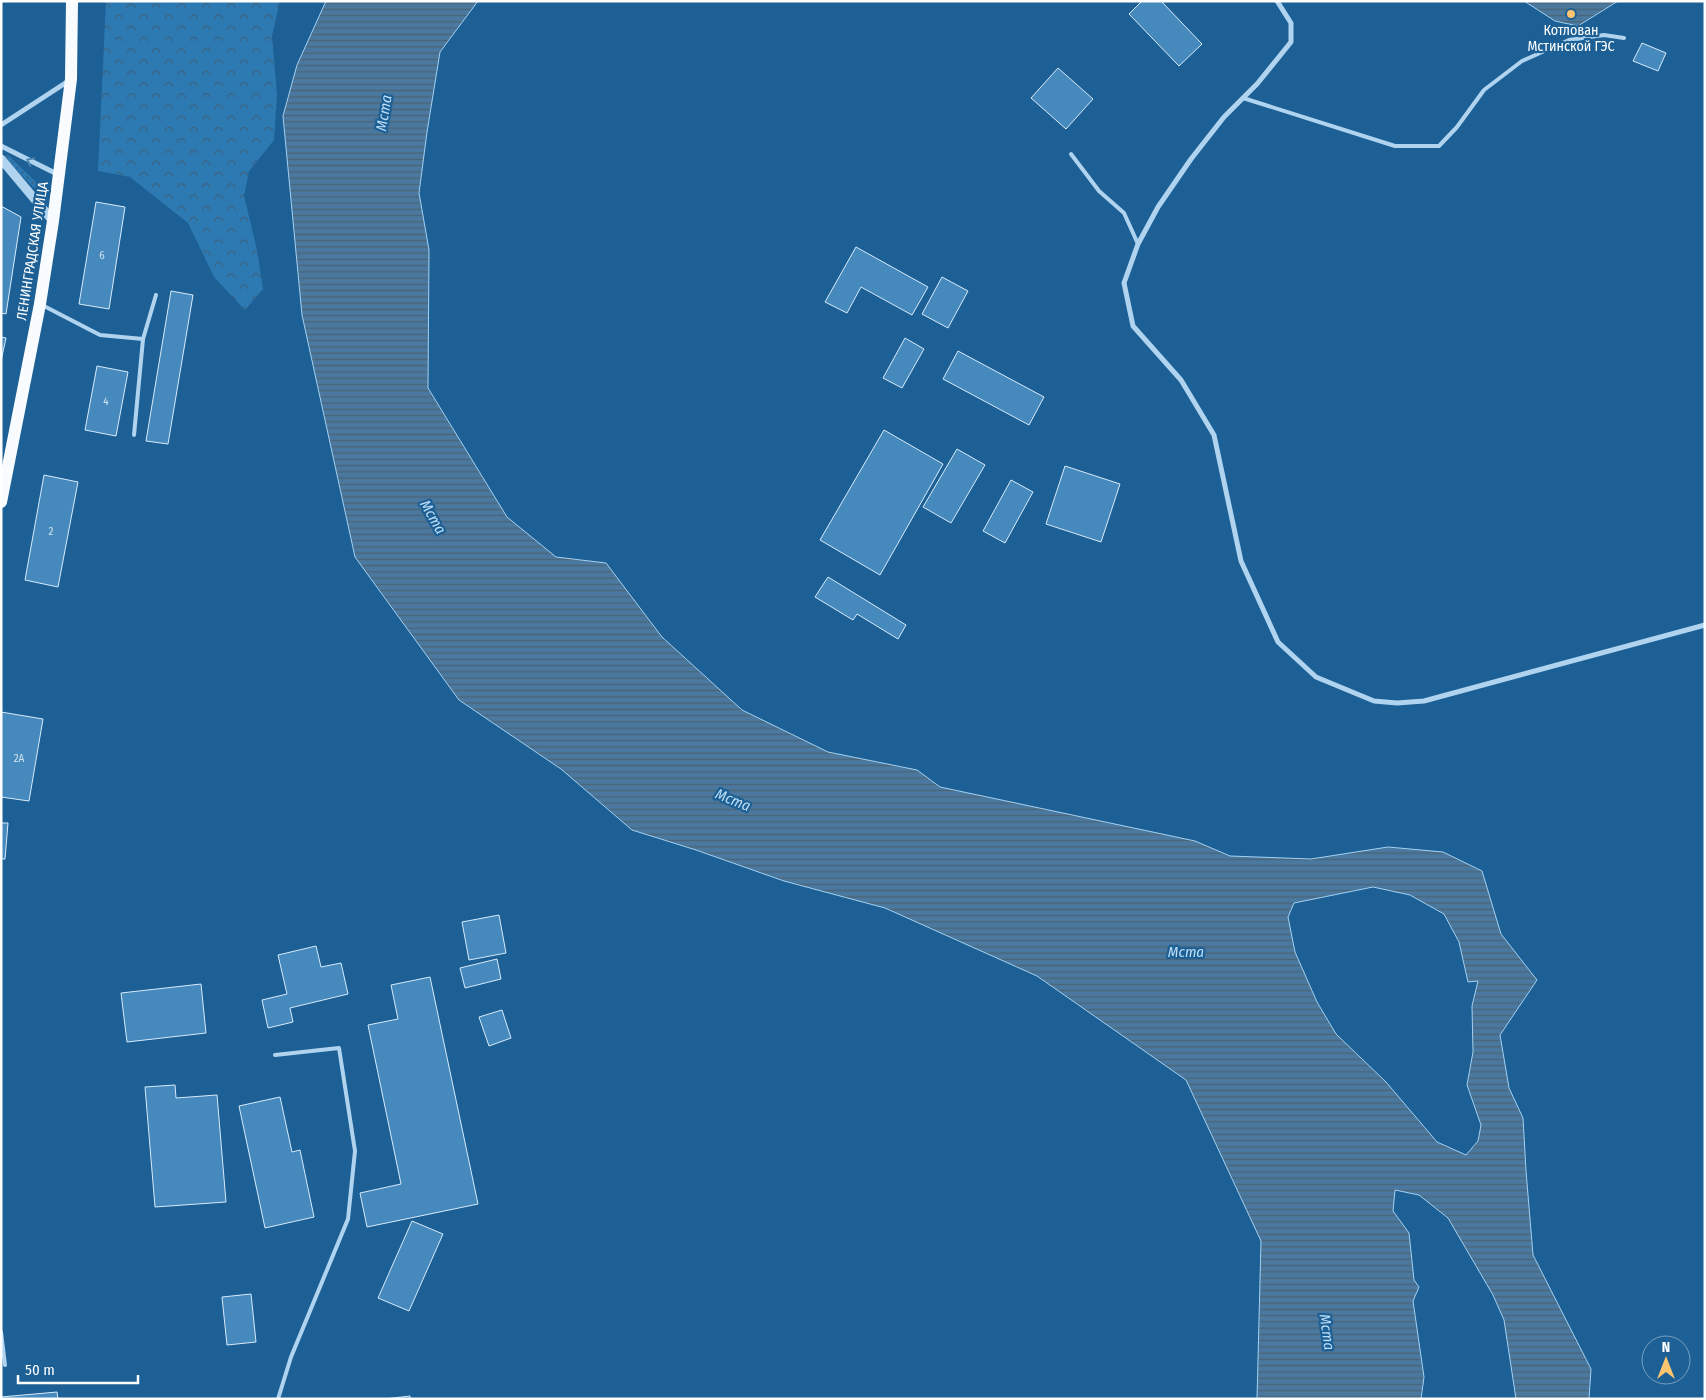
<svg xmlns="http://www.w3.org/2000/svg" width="1706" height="1400" viewBox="0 0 1706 1400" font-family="'Fira Sans Condensed',sans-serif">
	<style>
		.grass { fill: url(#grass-dots) }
		.forest { fill: url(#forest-crowns) }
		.water { fill: url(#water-rules); stroke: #a4d1f1; fill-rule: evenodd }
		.building { fill: #4589bd; stroke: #d7ebfb }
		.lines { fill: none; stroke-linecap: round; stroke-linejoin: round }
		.service { stroke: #b0d4ef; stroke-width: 4 }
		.minor { stroke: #b0d4ef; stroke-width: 5 }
		.tertiary { stroke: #b0d4ef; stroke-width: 9 }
		.primary { stroke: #f9fcff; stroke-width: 12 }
		.oneway { stroke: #4983b1 }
		.poi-dot { fill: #ffc46f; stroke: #1d6096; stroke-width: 2 }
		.labels { text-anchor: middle; stroke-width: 4.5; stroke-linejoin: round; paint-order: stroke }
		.number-label { font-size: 11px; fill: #d0e2ee }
		.poi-label { font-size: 14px; fill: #fff; stroke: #1d6096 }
		.street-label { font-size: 14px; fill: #fff; stroke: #1d6096 }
		.water-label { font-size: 15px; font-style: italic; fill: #bddef6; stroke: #1d6096 }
	</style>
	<defs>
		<pattern id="grass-dots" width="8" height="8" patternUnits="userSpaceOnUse" patternTransform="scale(1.25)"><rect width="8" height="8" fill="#2d79b2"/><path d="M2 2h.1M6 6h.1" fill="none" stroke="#3c627f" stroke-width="1.8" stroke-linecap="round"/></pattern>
		<pattern id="forest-crowns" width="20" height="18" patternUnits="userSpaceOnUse" patternTransform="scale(1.25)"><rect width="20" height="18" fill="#2d79b2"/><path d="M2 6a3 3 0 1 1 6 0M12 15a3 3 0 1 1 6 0" fill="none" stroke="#3c627f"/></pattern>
		<pattern id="water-rules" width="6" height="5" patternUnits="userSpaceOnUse" patternTransform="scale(1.25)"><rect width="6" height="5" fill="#4a789e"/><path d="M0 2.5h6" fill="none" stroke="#4b6275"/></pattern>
	</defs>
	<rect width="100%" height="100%" fill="#1d6096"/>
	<!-- grass -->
	<polygon class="grass" points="8,155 42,188 34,188 4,157"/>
	<!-- forest -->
	<polygon class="forest" points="106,1 280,1 272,36 277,95 274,140 249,171 244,196 257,250 263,289 245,310 214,277 188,223 130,177 98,171"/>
	<!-- water -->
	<g class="water">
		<path d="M 326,1 L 478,1 L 440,52 L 427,132 L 419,193 L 429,250 L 428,388 L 507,517 L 556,557 L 606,563 L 662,637 L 742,710 L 828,752 L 917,770 L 940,787 L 1195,841 L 1230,856 L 1311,859 L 1388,847 L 1443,852 L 1482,871 L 1501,934 L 1537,980 L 1500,1035 L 1509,1088 L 1523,1118 L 1526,1171 L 1533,1255 L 1591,1369 L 1589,1399 L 1516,1399 L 1504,1320 L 1493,1295 L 1448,1218 L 1419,1195 L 1395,1190 L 1393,1211 L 1409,1233 L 1414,1280 L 1419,1287 L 1413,1301 L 1424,1377 L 1421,1399 L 1257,1399 L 1261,1241 L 1186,1080 L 1037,976 L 885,908 L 784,881 L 696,850 L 632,830 L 561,769 L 459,700 L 355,557 L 302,315 L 283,116 L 297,65 ZM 1373,887 L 1410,895 L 1444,914 L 1459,942 L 1468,982 L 1478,981 L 1472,1006 L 1473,1052 L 1467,1085 L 1481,1125 L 1478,1141 L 1466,1155 L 1437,1142 L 1386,1082 L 1336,1034 L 1317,1002 L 1295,952 L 1288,917 L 1294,903 Z"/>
		<polygon points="1524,1 1618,1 1578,26 1555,21"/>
	</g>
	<!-- building -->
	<g class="building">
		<polygon points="1142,1 1161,1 1202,44 1179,66 1129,14"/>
		<polygon points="1642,43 1666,53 1658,71 1633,61"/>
		<polygon points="1058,68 1093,99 1066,129 1031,98"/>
		<polygon points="96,202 125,207 109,309 79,304"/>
		<polygon points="1,206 21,217 6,314 1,313"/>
		<polygon points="856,247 928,287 912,315 861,287 847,313 825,302"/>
		<polygon points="942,277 968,291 948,328 922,314"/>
		<polygon points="171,291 193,295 168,444 146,441"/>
		<polygon points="1,337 6,338 1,361"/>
		<polygon points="905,338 924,349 902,388 883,378"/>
		<polygon points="958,351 1044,397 1029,425 943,379"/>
		<polygon points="97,366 128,372 116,436 85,430"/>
		<polygon points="884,430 943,464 880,575 820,540"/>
		<polygon points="957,449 985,465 951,523 923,507"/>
		<polygon points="1065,466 1120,484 1101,542 1046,524"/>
		<polygon points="44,475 78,482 58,587 25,580"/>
		<polygon points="1011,480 1033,492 1005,543 983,531"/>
		<polygon points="828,577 906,625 898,639 857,614 853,620 815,597"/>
		<polygon points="1,712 43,719 29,801 1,797"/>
		<polygon points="1,823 8,823 5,859 1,859"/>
		<polygon points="499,915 506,953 469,960 462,922"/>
		<polygon points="316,946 321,967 341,963 348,994 290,1008 293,1022 268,1028 262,1000 287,994 278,955"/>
		<polygon points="497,959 501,979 465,988 460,968"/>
		<polygon points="430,977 478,1204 367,1227 360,1193 401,1184 368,1025 398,1019 391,985"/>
		<polygon points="201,984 206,1033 127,1042 121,993"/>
		<polygon points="502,1010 511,1038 489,1046 479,1017"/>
		<polygon points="175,1085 176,1098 217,1095 226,1202 155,1207 145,1087"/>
		<polygon points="280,1097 292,1152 300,1150 314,1217 265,1228 239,1106"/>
		<polygon points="412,1221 443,1234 409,1311 378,1298"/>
		<polygon points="251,1294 256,1342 227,1345 222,1297"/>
		<polygon points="57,1392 58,1399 1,1399 1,1397"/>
		<polygon points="410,1396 410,1399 385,1399"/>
	</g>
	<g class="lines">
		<!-- service -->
		<g class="service">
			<polyline points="1243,98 1395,146 1439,146 1457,127 1484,90 1522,61 1569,40 1604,35 1624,38"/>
			<polyline points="1071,154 1099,191 1124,213 1138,244"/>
			<polyline points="42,305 100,335 143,339 156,295"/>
			<polyline points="134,435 143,339"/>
			<polyline points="275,1055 339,1048 355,1151 348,1219 291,1357 278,1399"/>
			<polyline points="1,1332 5,1365"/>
		</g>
		<!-- minor -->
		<g class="minor">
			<polyline points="1277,1 1291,23 1291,42 1257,84 1224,117 1191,159 1158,207 1138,244 1124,283 1133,326 1181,380 1214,435 1241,561 1278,642 1316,677 1374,701 1397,703 1424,701 1705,625"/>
			<polyline points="1,125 70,80"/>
			<polyline points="1,146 59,175"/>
		</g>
		<!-- tertiary -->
		<polyline class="tertiary" points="1,159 53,221"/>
		<!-- primary -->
		<polyline class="primary" points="1,502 40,304 53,221 71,79 72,1"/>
	</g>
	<!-- one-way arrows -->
	<defs><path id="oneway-chevron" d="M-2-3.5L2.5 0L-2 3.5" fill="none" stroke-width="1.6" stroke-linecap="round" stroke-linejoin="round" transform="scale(1.25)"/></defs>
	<use class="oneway" href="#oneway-chevron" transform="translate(30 161) rotate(-154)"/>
	<!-- markers -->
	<circle class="poi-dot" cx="1571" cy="14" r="5"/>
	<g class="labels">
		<!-- number labels -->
		<g class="number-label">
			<text x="102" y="259">6</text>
			<text x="106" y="405">4</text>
			<text x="51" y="535">2</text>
			<text x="19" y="762">2А</text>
		</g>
		<!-- poi labels -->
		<g class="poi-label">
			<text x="1571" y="35">Котлован<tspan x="1571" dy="16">Мстинской ГЭС</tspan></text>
		</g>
		<!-- street labels -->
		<g class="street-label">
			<text transform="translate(32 251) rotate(-81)" y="5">ЛЕНИНГРАДСКАЯ УЛИЦА</text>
		</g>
		<!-- water labels -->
		<g class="water-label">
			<text transform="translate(384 113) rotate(-81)" y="5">Мста</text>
			<text transform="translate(433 517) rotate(60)" y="5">Мста</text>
			<text transform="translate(733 800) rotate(22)" y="5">Мста</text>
			<text x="1186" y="957">Мста</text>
			<text transform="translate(1327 1332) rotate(82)" y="5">Мста</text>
		</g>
	</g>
	<!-- border -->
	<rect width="1706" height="1400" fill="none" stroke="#ffffff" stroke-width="5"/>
	<!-- north arrow -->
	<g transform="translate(1666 1360)"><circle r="24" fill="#1d6096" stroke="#77a0c0"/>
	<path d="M0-4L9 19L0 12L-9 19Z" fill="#ffc46f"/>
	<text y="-8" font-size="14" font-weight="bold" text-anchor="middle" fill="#ffffff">N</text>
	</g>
	<!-- scale -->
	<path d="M18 1375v8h120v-8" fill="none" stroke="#ffffff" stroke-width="2.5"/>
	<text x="25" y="1375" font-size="15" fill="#ffffff" stroke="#1d6096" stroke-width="4" paint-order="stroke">50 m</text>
</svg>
